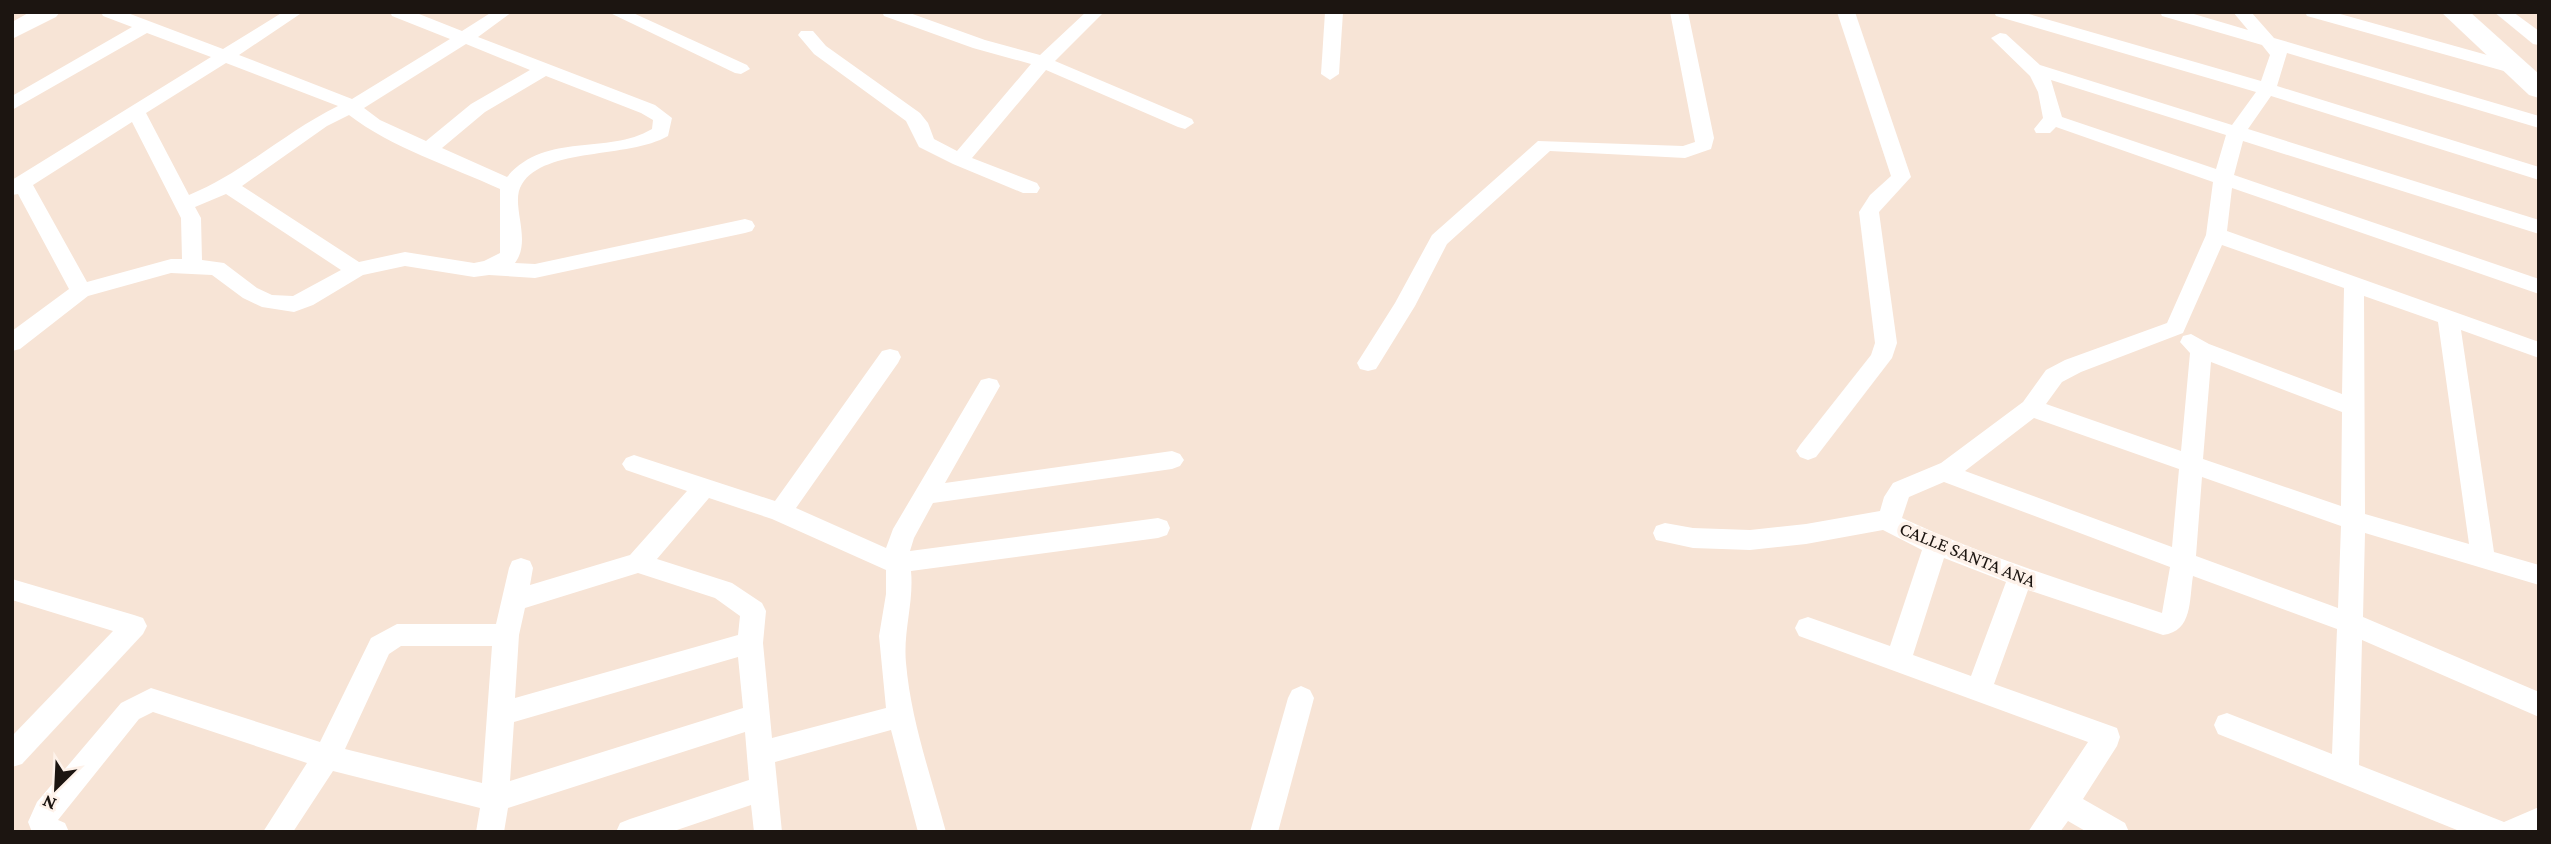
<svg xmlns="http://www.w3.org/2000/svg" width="2551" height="844" viewBox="0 0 2551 844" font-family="'Crimson Pro',serif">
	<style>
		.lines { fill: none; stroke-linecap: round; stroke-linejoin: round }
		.street { fill: #fff; fill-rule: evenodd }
		.secondary { fill: #fff; fill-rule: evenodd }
		.primary { fill: #fff; fill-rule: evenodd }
		.labels { text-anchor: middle; stroke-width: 7; stroke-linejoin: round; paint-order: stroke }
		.street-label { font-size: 19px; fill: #1c1511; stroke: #fef2ea }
	</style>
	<rect width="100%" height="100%" fill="#f7e4d6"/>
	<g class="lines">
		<!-- street -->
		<g class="street">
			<path d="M 101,12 L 125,12 L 223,49 L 283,12 L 303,12 L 239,55 L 352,99 L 450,39 L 392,16 L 390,12 L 414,12 L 462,31 L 492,12 L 512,12 L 478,37 L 655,105 L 672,118 L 668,136 C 628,159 545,147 522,184 C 509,204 533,239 515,263 L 535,264 L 745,219 L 752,221 L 755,226 L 752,231 L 745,233 L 535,278 L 489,275 L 474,277 L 405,266 L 363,275 L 313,305 L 294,312 L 262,307 L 243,298 L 212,275 L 171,273 L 88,296 L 20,349 L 12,351 L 12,331 L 69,289 L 18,194 L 12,195 L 12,180 L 211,57 L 147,33 L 12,110 L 12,96 L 132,27 L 103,16 ZM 466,44 L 530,70 L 471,104 L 426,141 L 380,120 L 364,108 ZM 226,63 L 338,106 C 285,132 243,173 189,195 L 146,113 ZM 546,76 L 641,113 L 653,120 L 652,129 C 606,156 546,131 507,177 L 442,148 L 485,112 ZM 349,115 C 390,147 452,167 500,189 L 500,253 L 484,261 L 474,263 L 405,252 L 359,262 L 242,186 L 327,126 ZM 132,122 L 181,218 L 182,259 L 171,259 L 87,282 L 33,185 ZM 226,194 L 341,270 L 293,296 L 272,295 L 257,288 L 224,263 L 202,260 L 201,218 L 195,207 Z"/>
			<polygon points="608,12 631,12 747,65 750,69 741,74 735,73"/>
			<polygon points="882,12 907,12 985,40 1040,55 1086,12 1104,12 1055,61 1192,119 1194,123 1185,129 1178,127 1046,70 972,158 1037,183 1040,188 1037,193 1023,193 953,164 919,147 906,121 814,54 798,35 801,31 813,31 826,46 920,113 928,123 934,139 957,151 1031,64 973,48 884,16"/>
			<polygon points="1325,12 1343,12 1339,74 1330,80 1321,74"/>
			<polygon points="1670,12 1688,12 1714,138 1711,149 1685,158 1550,151 1447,244 1415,306 1376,369 1368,371 1360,369 1357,363 1395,303 1432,235 1538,141 1683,146 1695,142"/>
			<polygon points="1837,12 1855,12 1911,177 1879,212 1897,343 1892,358 1816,457 1808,460 1800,457 1796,451 1800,445 1871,355 1875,343 1859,212 1870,195 1891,176"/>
			<path d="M 1994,12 L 2022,12 L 2261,81 L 2270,55 L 2262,45 L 2162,16 L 2160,12 L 2187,12 L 2248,30 L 2233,12 L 2251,12 L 2274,38 L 2539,116 L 2539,128 L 2287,53 L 2277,86 L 2539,167 L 2539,180 L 2271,96 L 2248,129 L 2539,220 L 2539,234 L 2243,141 L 2234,175 L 2539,279 L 2539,294 L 2232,188 L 2227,231 L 2539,342 L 2539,358 L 2461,330 L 2494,552 L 2539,565 L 2539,585 L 2365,533 L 2363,617 L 2539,692 L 2539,717 L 2362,640 L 2359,765 L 2504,822 L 2539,807 L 2539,832 L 2462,832 L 2218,734 L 2214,725 L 2218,716 L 2227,713 L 2332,754 L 2337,629 L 2193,576 C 2189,600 2193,631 2163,635 L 2028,590 L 1994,684 L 2117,728 L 2120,737 L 2117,746 L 2083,799 L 2125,823 L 2129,832 L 2087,832 L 2068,821 L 2060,832 L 2028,832 L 2088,742 L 1799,636 L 1795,628 L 1799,620 L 1808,617 L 1890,646 L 1922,550 L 1883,530 L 1806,544 L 1750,550 L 1693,548 L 1656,540 L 1653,533 L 1656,526 L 1665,523 L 1693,528 L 1750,530 L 1806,524 L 1880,511 L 1884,497 L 1893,483 L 1941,463 L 2023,402 L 2046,370 L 2065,360 L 2167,323 L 2206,235 L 2213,182 L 2056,127 L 2050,133 L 2036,133 L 2034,129 L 2043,118 L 2038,92 L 2030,76 L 1991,38 L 2000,33 L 2006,34 L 2040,65 L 2232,125 L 2256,92 L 1996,16 ZM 2051,80 L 2226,135 L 2216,169 L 2062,117 ZM 2222,245 L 2344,288 L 2342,394 L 2209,344 L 2191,334 L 2183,336 L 2180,342 L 2190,353 L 2181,451 L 2046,404 L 2062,382 L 2081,372 L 2183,333 ZM 2364,296 L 2438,322 L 2469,544 L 2365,514 ZM 2211,362 L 2342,412 L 2341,506 L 2203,459 ZM 2034,418 L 2179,469 L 2172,547 L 1965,471 ZM 2202,477 L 2341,526 L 2338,608 L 2196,556 ZM 1944,482 L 2170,567 L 2162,613 C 2074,584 1986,557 1902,518 L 1909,497 ZM 1944,558 L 2006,582 L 1971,676 L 1913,655 Z"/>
			<polygon points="2305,12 2333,12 2523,65 2526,69 2517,74 2511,73 2307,16"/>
			<polygon points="2494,12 2513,12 2539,31 2539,45 2533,44"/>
			<path d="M 890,349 L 898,351 L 901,357 L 898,363 L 796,508 L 886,548 L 893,529 L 981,380 L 989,378 L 997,380 L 1000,386 L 945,483 L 1172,451 L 1180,454 L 1184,460 L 1180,466 L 1172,469 L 933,503 L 914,538 L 910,551 L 1158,518 L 1167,521 L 1170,528 L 1167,535 L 1158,538 L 911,571 C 914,602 903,632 906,663 C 911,721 931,776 946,832 L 918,832 L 891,730 L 775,762 L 782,832 L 754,832 L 751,805 L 671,832 L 616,832 L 620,823 L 630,819 L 749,780 L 745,732 L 508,808 L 504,832 L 476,832 L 480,808 L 333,771 L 293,832 L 263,832 L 307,763 L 153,712 L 139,719 L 58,820 L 65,823 L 69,832 L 32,832 L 28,822 L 37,802 L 121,703 L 151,688 L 320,742 L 371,638 L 397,624 L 496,624 L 509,568 L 512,561 L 521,558 L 530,561 L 533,568 L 530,585 L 630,555 L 687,491 L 626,470 L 622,464 L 626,458 L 634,455 L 775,501 L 882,351 ZM 709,498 L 772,519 L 886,570 L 886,594 L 879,636 L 886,708 L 772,738 L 763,643 L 766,611 L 762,603 L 732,583 L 657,559 ZM 638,573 L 715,598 L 740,616 L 738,635 L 515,698 L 519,635 L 525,608 ZM 401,646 L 492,646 L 482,783 L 345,749 L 389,654 ZM 738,657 L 743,708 L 510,781 L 514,722 Z"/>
			<polygon points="12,579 134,615 143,618 147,626 143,634 22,764 12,767 12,736 113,631 12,600"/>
			<polygon points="1301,686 1310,690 1314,698 1278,832 1250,832 1288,698 1292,690"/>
		</g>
		<!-- secondary -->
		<polygon class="secondary" points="30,12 60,12 56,17 12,39 12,22"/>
		<!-- primary -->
		<polygon class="primary" points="2441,12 2470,12 2539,74 2539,98 2529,95"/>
	</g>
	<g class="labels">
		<!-- street labels -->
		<g class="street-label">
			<text transform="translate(1968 554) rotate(22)" y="7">CALLE SANTA ANA</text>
		</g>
	</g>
	<!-- border -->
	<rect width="2551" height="844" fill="none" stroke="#1c1511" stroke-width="28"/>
	<!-- north arrow -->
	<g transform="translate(56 788) rotate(204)" stroke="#fef2ea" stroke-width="5" paint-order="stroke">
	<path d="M0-5L12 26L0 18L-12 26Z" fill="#1c1511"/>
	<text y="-10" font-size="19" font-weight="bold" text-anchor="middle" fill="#1c1511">N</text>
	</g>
</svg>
